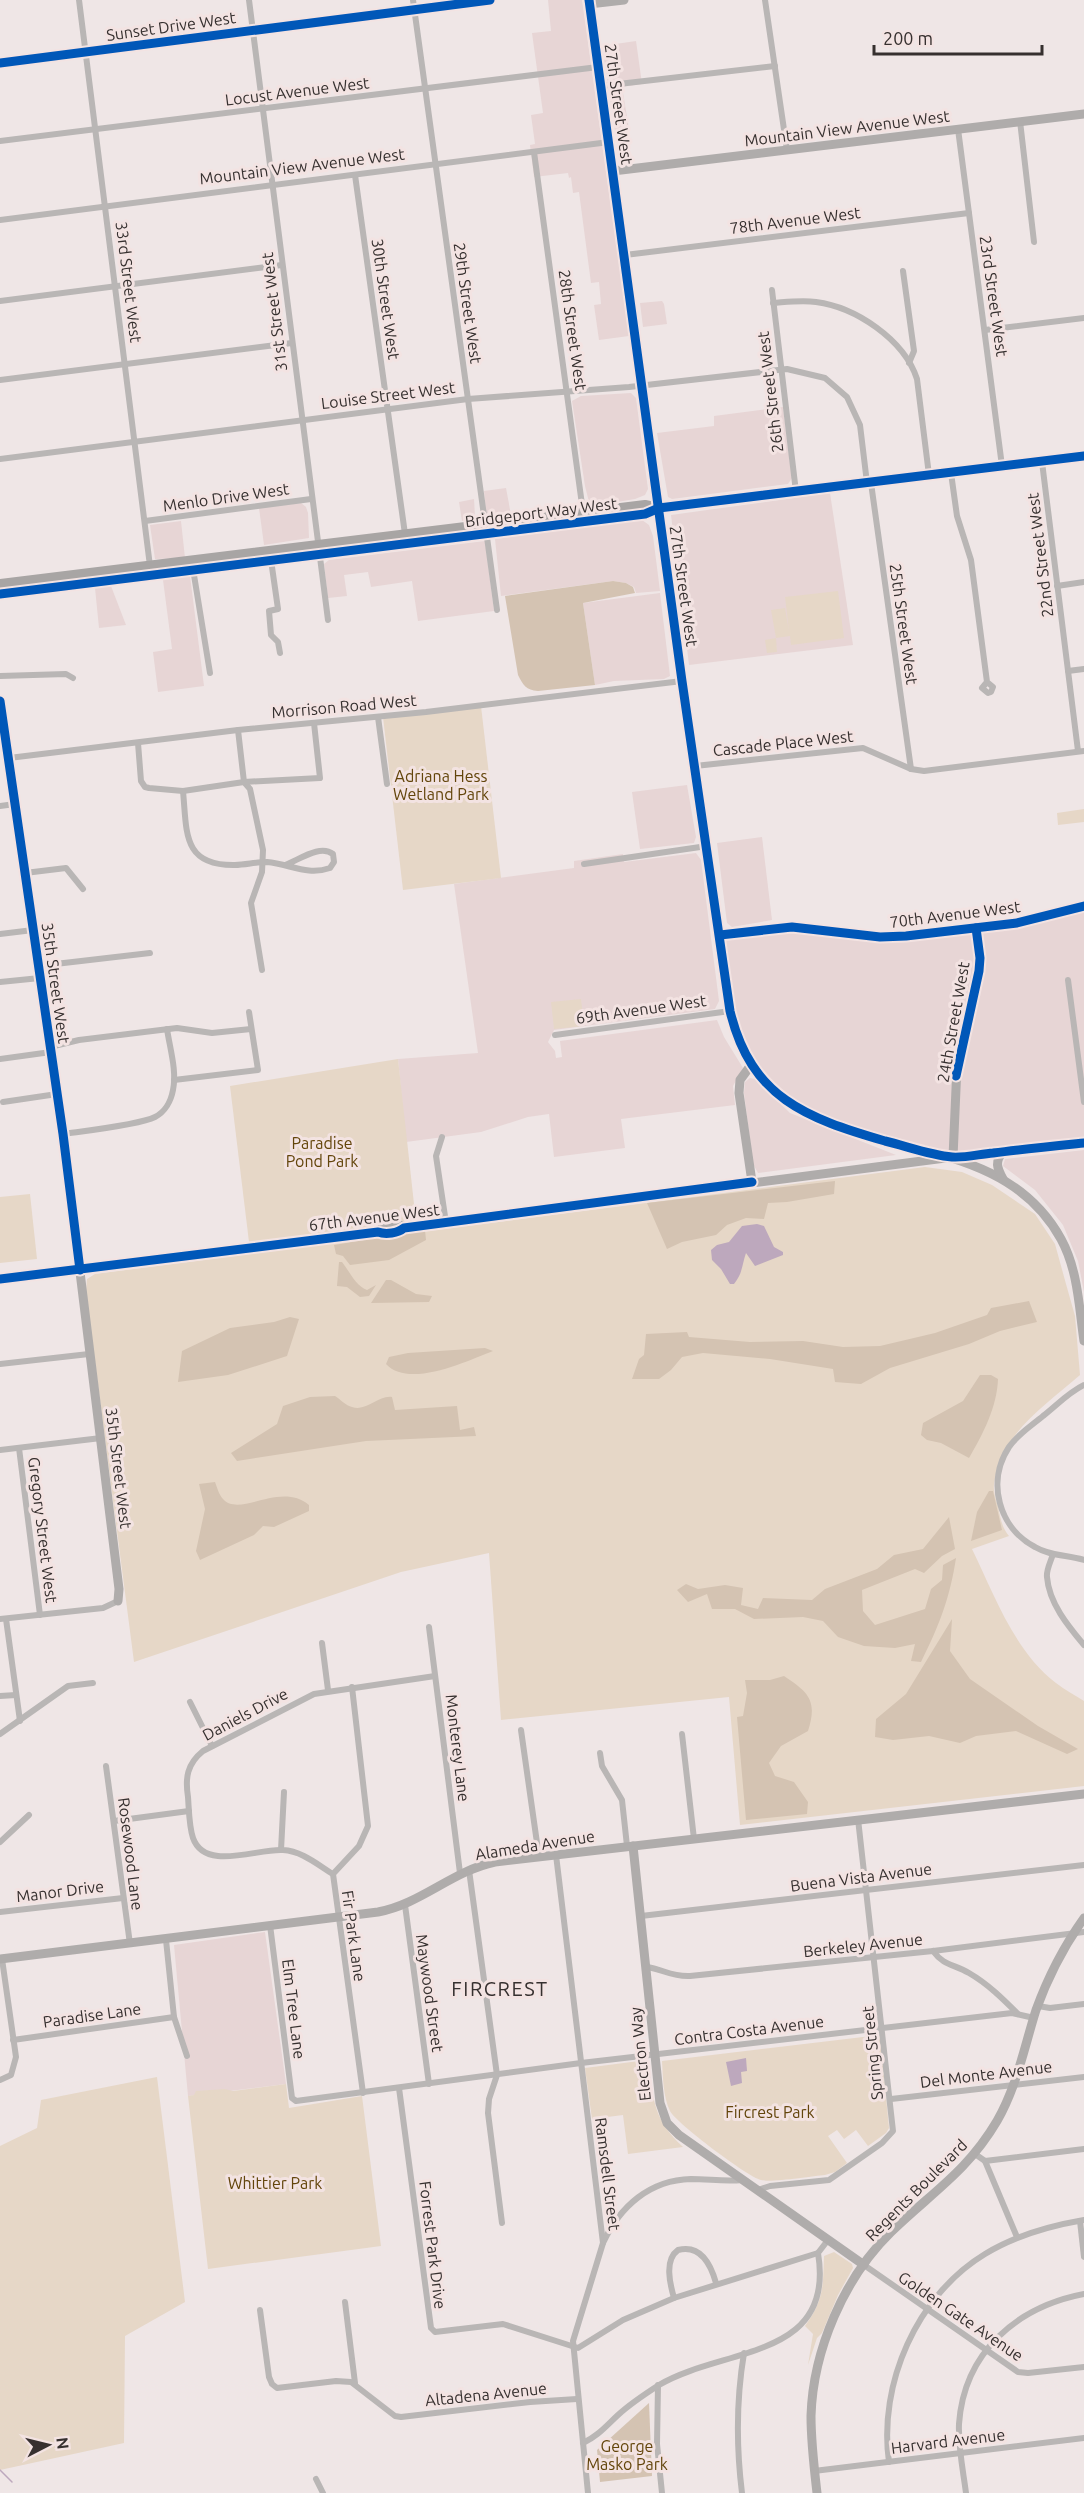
<svg xmlns="http://www.w3.org/2000/svg" width="1084" height="2493" viewBox="0 0 1084 2493" font-family="Ubuntu,sans-serif">
	<style>
		.built { fill: #e7d5d5 }
		.green { fill: #e6d7c7 }
		.forest { fill: #d4c3b2 }
		.water { fill: #bda8bd }
		.lines { fill: none; stroke-linecap: round; stroke-linejoin: round }
		.stream { stroke: #bda8bd; stroke-width: 1.5 }
		.street { stroke: #b9b6b5; stroke-width: 6 }
		.secondary { stroke: #afacab; stroke-width: 9 }
		.primary { stroke: #a8a5a4; stroke-width: 10 }
		.cycleway-casing { stroke: #f3e3e2; stroke-width: 13 }
		.cycleway { stroke: #0057b8; stroke-width: 9 }
		.labels { text-anchor: middle; stroke-width: 6; stroke-linejoin: round; paint-order: stroke }
		.street-label { font-size: 16px; fill: #36302f; stroke: #f3e3e2 }
		.park-label { font-size: 16px; fill: #63450b; stroke: #f3e3e2 }
		.quarter-label { font-size: 20px; letter-spacing: 1.5px; fill: #36302f; stroke: #f3e3e2 }
	</style>
	<rect width="100%" height="100%" fill="#efe6e6"/>
	<!-- built -->
	<g class="built">
		<polygon points="548,0 582,0 629,336 599,340 594,305 601,304 599,282 591,283 579,192 573,193 571,177 569,178 568,173 534,177 530,145 535,144 531,115 543,113 532,33 551,31"/>
		<polygon points="636,41 642,84 622,87 629,129 615,131 602,46"/>
		<polygon points="662,301 664,304 667,324 643,327 640,303"/>
		<polygon points="631,393 636,398 648,489 645,495 635,499 593,506 589,502 585,486 572,401 581,396"/>
		<polygon points="783,407 792,478 788,484 672,499 668,497 657,433 714,426 714,416"/>
		<polygon points="506,488 511,515 494,517 489,516 486,513 484,491"/>
		<polygon points="830,493 853,645 689,665 671,515"/>
		<polygon points="474,499 475,516 472,519 462,521 459,502"/>
		<polygon points="301,503 306,507 308,513 309,538 264,545 259,508"/>
		<polygon points="642,520 649,525 653,536 660,591 636,593 634,587 626,583 613,581 501,596 495,539"/>
		<polygon points="181,521 185,558 155,559 150,525"/>
		<polygon points="485,541 494,611 418,621 412,581 371,587 368,572 344,575 347,596 328,598 324,564 329,560"/>
		<polygon points="190,576 204,686 158,692 153,652 172,649 163,580"/>
		<polygon points="111,586 126,625 99,628 95,588"/>
		<polygon points="660,593 670,676 664,679 614,681 595,685 583,603"/>
		<polygon points="687,785 696,837 694,843 640,849 632,792"/>
		<polygon points="762,837 772,920 732,927 727,923 717,843"/>
		<polygon points="696,853 701,860 719,1001 715,1009 554,1030 548,1042 555,1051 556,1058 562,1057 560,1041 717,1020 724,1037 743,1068 733,1086 735,1105 621,1119 625,1148 554,1157 549,1114 528,1117 481,1132 406,1142 398,1059 478,1053 454,884 574,868 574,861 623,854 624,862"/>
		<polygon points="1084,906 1084,1143 953,1157 865,1135 781,1098 738,1038 720,935 771,928 880,937 1017,923"/>
		<polygon points="750,1078 755,1079 790,1113 896,1155 758,1173 753,1164 744,1093 745,1082"/>
		<polygon points="1084,1150 1084,1292 1078,1261 1063,1225 1035,1190 1003,1166 1005,1159"/>
		<polygon points="265,1932 286,2084 188,2096 174,1945"/>
	</g>
	<!-- green -->
	<g class="green">
		<polygon points="838,591 844,638 791,645 790,636 776,638 777,652 767,653 765,640 776,638 771,610 785,608 789,631 785,597"/>
		<polygon points="481,706 501,878 403,890 383,717"/>
		<polygon points="1084,809 1084,822 1058,825 1057,813"/>
		<polygon points="581,999 584,1026 554,1029 551,1002"/>
		<polygon points="398,1059 416,1222 249,1242 230,1086"/>
		<path d="M 925,1167 L 962,1172 L 992,1185 L 1035,1214 L 1055,1244 L 1066,1284 L 1075,1316 L 1080,1375 C 1045,1406 1001,1433 994,1484 C 993,1491 996,1500 998,1506 C 1000,1517 1002,1528 1009,1536 L 972,1549 C 994,1594 1014,1651 1056,1683 C 1065,1690 1075,1695 1084,1701 L 1084,1786 L 740,1825 L 729,1697 L 501,1720 L 489,1553 L 401,1572 L 134,1662 L 86,1292 L 87,1279 L 95,1274 Z"/>
		<polygon points="30,1194 37,1259 0,1263 0,1197"/>
		<path d="M 880,2035 L 889,2128 L 886,2133 L 868,2146 L 856,2130 L 844,2139 L 837,2130 L 828,2136 L 847,2163 L 835,2172 L 825,2175 C 813,2176 769,2183 761,2180 C 748,2177 676,2123 670,2111 C 663,2097 663,2077 662,2061 Z"/>
		<path d="M 647,2060 L 649,2063 C 653,2101 654,2120 683,2147 L 628,2154 L 623,2115 L 592,2119 L 585,2068 Z"/>
		<polygon points="157,2077 185,2302 125,2336 124,2443 0,2470 0,2146 37,2128 41,2100"/>
		<polygon points="286,2084 289,2108 362,2096 381,2246 208,2269 188,2096 194,2095 196,2091 225,2089 233,2091"/>
		<path d="M 834,2252 L 852,2264 L 853,2268 L 838,2295 L 822,2333 L 817,2338 L 808,2365 L 813,2334 L 805,2326 C 824,2300 823,2286 824,2256 Z"/>
	</g>
	<!-- forest -->
	<g class="forest">
		<path d="M 613,581 L 626,583 L 633,587 L 635,593 L 583,603 L 595,685 L 538,691 C 526,690 523,685 518,675 L 505,596 Z"/>
		<polygon points="835,1181 834,1194 787,1202 768,1203 764,1219 746,1218 727,1225 716,1235 682,1242 667,1249 647,1203"/>
		<polygon points="425,1230 426,1240 389,1260 350,1265 343,1256 336,1254 334,1245"/>
		<path d="M 339,1262 L 342,1262 C 350,1272 355,1285 367,1290 L 376,1285 L 369,1296 L 360,1297 L 347,1287 L 337,1286 Z"/>
		<polygon points="386,1280 391,1280 416,1294 432,1296 429,1302 371,1303"/>
		<polygon points="1029,1301 1037,1322 1000,1331 969,1344 890,1368 861,1384 835,1382 833,1369 770,1359 703,1353 682,1357 671,1370 659,1379 632,1379 639,1359 644,1355 646,1334 687,1332 689,1337 750,1342 803,1341 843,1347 880,1346 935,1333 987,1315 991,1308"/>
		<polygon points="290,1317 299,1319 287,1356 228,1375 178,1382 182,1351 230,1328 274,1322"/>
		<path d="M 485,1348 L 493,1351 C 467,1361 409,1389 386,1364 L 389,1357 L 408,1353 Z"/>
		<path d="M 980,1375 L 991,1375 L 998,1379 C 997,1407 983,1434 969,1458 L 941,1443 L 927,1440 L 921,1435 L 923,1423 L 963,1401 Z"/>
		<path d="M 335,1396 C 340,1399 346,1406 352,1407 C 367,1412 378,1395 392,1397 L 395,1410 L 457,1406 L 460,1430 L 474,1427 L 476,1436 L 366,1441 L 237,1461 L 231,1453 L 277,1424 L 283,1406 L 310,1397 Z"/>
		<path d="M 215,1482 C 217,1487 219,1495 223,1499 C 240,1518 280,1481 309,1505 L 309,1511 L 274,1527 L 263,1526 L 254,1535 L 200,1560 L 196,1551 L 205,1509 L 199,1484 Z"/>
		<polygon points="989,1491 993,1491 1002,1530 971,1541 977,1512"/>
		<path d="M 949,1517 L 955,1549 L 942,1556 L 924,1573 L 915,1569 L 862,1590 L 863,1611 L 875,1625 L 925,1609 L 931,1589 L 942,1580 L 943,1565 L 956,1558 C 950,1598 939,1626 921,1662 L 911,1661 L 915,1644 L 895,1648 L 864,1646 L 838,1637 L 823,1621 L 803,1617 L 754,1619 L 735,1609 L 712,1609 L 707,1594 L 688,1602 L 677,1590 L 686,1584 L 698,1589 L 725,1585 L 743,1588 L 741,1605 L 758,1609 L 763,1598 L 812,1600 L 825,1589 L 877,1569 L 894,1555 L 923,1549 Z"/>
		<polygon points="952,1619 950,1651 970,1679 1038,1726 1078,1749 1067,1754 1016,1731 976,1736 960,1743 929,1736 893,1740 875,1737 876,1719 906,1694"/>
		<path d="M 784,1676 C 808,1692 818,1700 808,1731 L 781,1746 L 769,1763 L 775,1776 L 794,1782 L 808,1802 L 807,1814 L 746,1820 L 737,1717 L 743,1716 L 747,1693 L 745,1680 L 770,1680 Z"/>
		<polygon points="649,2403 652,2476 600,2482 597,2450"/>
	</g>
	<!-- water -->
	<g class="water">
		<path d="M 757,1224 L 764,1226 L 774,1247 L 783,1252 L 783,1255 L 755,1266 L 746,1253 C 742,1264 743,1273 734,1284 L 730,1284 L 721,1269 L 712,1260 L 711,1250 L 717,1245 L 729,1242 L 742,1226 Z"/>
		<polygon points="746,2058 747,2071 741,2072 742,2083 731,2086 726,2062"/>
	</g>
	<g class="lines">
		<!-- stream -->
		<polyline class="stream" points="0,2470 12,2482"/>
		<!-- street -->
		<g class="street">
			<polyline points="79,0 150,566"/>
			<polyline points="249,0 328,620"/>
			<polyline points="413,0 497,610"/>
			<polyline points="765,0 787,150"/>
			<polyline points="601,86 775,66"/>
			<polyline points="1020,121 1034,242"/>
			<polyline points="958,129 1002,466"/>
			<polyline points="0,141 598,67"/>
			<polyline points="534,152 583,512"/>
			<polyline points="355,175 405,534"/>
			<polyline points="0,220 609,142"/>
			<polyline points="625,255 969,213"/>
			<polyline points="903,271 914,351 909,363"/>
			<polyline points="772,290 796,492"/>
			<polyline points="0,301 282,265"/>
			<path d="M 773,303 C 787,302 802,300 816,302 C 855,307 904,339 917,379 L 929,475"/>
			<polyline points="985,330 1084,318"/>
			<polyline points="0,380 292,343"/>
			<polyline points="0,459 468,399 629,387 787,369 825,378 847,397 860,425 867,483"/>
			<polyline points="1042,462 1078,751"/>
			<polyline points="951,473 957,516 971,560 987,682 982,688 988,693 991,692 993,687 987,682"/>
			<polyline points="871,483 911,769"/>
			<polyline points="145,521 311,499"/>
			<polyline points="271,560 278,609 269,611 271,635 278,642 280,653"/>
			<polyline points="193,569 210,673"/>
			<polyline points="1057,586 1084,582"/>
			<polyline points="1068,671 1084,669"/>
			<polyline points="0,676 66,674 73,678"/>
			<polyline points="378,717 387,784"/>
			<polyline points="238,730 244,782 250,789 263,850 262,872 251,903 262,970"/>
			<polyline points="138,743 141,781 145,787 149,788 183,791 244,782 320,778 314,723"/>
			<polyline points="9,758 238,730 426,712 682,681"/>
			<polyline points="695,766 863,748 911,769 924,771 1084,751"/>
			<path d="M 183,791 C 187,832 182,866 235,865 C 245,865 256,862 267,862 C 290,864 307,876 330,868 L 334,862 L 333,854 C 320,844 299,860 285,865"/>
			<polyline points="0,806 15,804"/>
			<polyline points="584,864 707,846"/>
			<polyline points="25,873 66,868 83,889"/>
			<polyline points="0,934 33,930"/>
			<polyline points="38,966 150,953"/>
			<polyline points="1068,980 1084,1102"/>
			<polyline points="0,982 40,978"/>
			<polyline points="555,1035 730,1011"/>
			<polyline points="50,1047 79,1040 177,1028 212,1033 251,1029"/>
			<polyline points="0,1059 51,1052"/>
			<polyline points="174,1080 258,1070 249,1012"/>
			<polyline points="3,1102 57,1094"/>
			<path d="M 63,1134 C 84,1131 139,1125 155,1117 C 165,1112 171,1101 173,1090 C 177,1071 170,1049 167,1029"/>
			<polyline points="442,1137 436,1156 446,1223"/>
			<polyline points="0,1364 89,1354"/>
			<path d="M 1084,1385 C 1069,1392 1056,1406 1043,1416 C 1031,1426 1018,1434 1009,1447 C 986,1482 999,1528 1035,1547 C 1050,1556 1068,1555 1084,1560"/>
			<polyline points="19,1448 40,1615"/>
			<polyline points="0,1450 101,1438"/>
			<path d="M 1053,1554 C 1051,1561 1046,1570 1047,1577 C 1049,1603 1068,1626 1084,1645"/>
			<polyline points="0,1619 103,1608 118,1601"/>
			<polyline points="6,1619 20,1721"/>
			<polyline points="429,1627 460,1873"/>
			<polyline points="322,1643 328,1690"/>
			<polyline points="352,1687 368,1826 359,1846 333,1874 363,2093"/>
			<polyline points="0,1696 16,1695"/>
			<polyline points="190,1702 212,1746"/>
			<polyline points="521,1730 539,1857"/>
			<polyline points="0,1734 68,1686 93,1683"/>
			<polyline points="682,1734 694,1839"/>
			<polyline points="600,1753 602,1766 622,1800 627,1846"/>
			<polyline points="106,1766 130,1944"/>
			<polyline points="114,1821 189,1811"/>
			<polyline points="0,1842 29,1815"/>
			<polyline points="281,1850 284,1792"/>
			<polyline points="556,1855 603,2243 573,2341 588,2493"/>
			<polyline points="469,1870 497,2075 489,2099 488,2113 502,2223"/>
			<path d="M 333,1874 C 318,1865 302,1851 283,1850 C 258,1848 205,1872 193,1838 C 189,1826 189,1810 188,1797 C 185,1778 187,1764 203,1751 L 314,1694 L 435,1676"/>
			<polyline points="405,1905 429,2084"/>
			<polyline points="0,1912 123,1898"/>
			<polyline points="641,1916 1084,1865"/>
			<polyline points="270,1925 292,2098 296,2101 581,2063 1012,2013 1034,2018"/>
			<polyline points="166,1940 174,2017 187,2056"/>
			<path d="M 933,1951 C 944,1966 954,1964 969,1973 C 988,1984 1003,1999 1018,2014"/>
			<path d="M 646,1967 C 663,1969 671,1977 690,1976 L 933,1951 L 1084,1932"/>
			<polyline points="1038,2006 1050,2008 1084,2004"/>
			<polyline points="13,2040 174,2017"/>
			<polyline points="0,2080 11,2075 16,2057 2,1959"/>
			<polyline points="399,2088 431,2328 435,2332 503,2324 578,2348 623,2320 674,2298 818,2253"/>
			<polyline points="891,2099 1084,2077"/>
			<polyline points="975,2154 985,2161 1084,2149"/>
			<polyline points="985,2161 1017,2237"/>
			<polyline points="758,2190 770,2186 829,2180 882,2143 893,2131 858,1819"/>
			<polyline points="1080,2221 1084,2257"/>
			<path d="M 603,2243 C 620,2206 650,2180 691,2179 C 709,2179 725,2182 742,2180"/>
			<polyline points="864,2265 1018,2372 1028,2373 1084,2367"/>
			<path d="M 674,2298 C 670,2284 664,2260 678,2250 C 701,2244 711,2265 716,2283"/>
			<polyline points="345,2302 355,2383"/>
			<polyline points="260,2310 269,2377 272,2384 277,2388 336,2381 351,2382 395,2416 401,2417 530,2402 577,2399"/>
			<polyline points="658,2385 657,2444 662,2493"/>
			<path d="M 583,2443 C 598,2436 606,2426 618,2415 C 630,2404 645,2394 659,2385 C 723,2347 836,2360 818,2253 L 828,2240"/>
			<path d="M 889,2462 C 878,2384 917,2295 985,2254 C 1016,2235 1049,2226 1084,2220"/>
			<polyline points="814,2471 1084,2438"/>
			<polyline points="316,2479 323,2493"/>
			<path d="M 742,2493 C 736,2445 736,2401 744,2353"/>
			<path d="M 966,2493 C 963,2470 958,2447 959,2424 C 964,2352 1017,2307 1084,2294"/>
		</g>
		<!-- secondary -->
		<g class="secondary">
			<path d="M 589,0 L 682,681 L 730,1011 C 773,1189 985,1100 1061,1239 C 1078,1270 1079,1307 1084,1341"/>
			<polyline points="589,4 624,0"/>
			<polyline points="0,63 490,0"/>
			<polyline points="613,171 1084,114"/>
			<polyline points="0,701 63,1134 119,1589 118,1601"/>
			<polyline points="720,935 792,927 880,937 906,936 1017,923 1084,906"/>
			<polyline points="751,1065 740,1080 739,1093 752,1182"/>
			<polyline points="953,1157 957,1066 980,965 976,928"/>
			<path d="M 1003,1179 C 997,1168 994,1161 1004,1151"/>
			<polyline points="378,1232 382,1228 400,1225 403,1227"/>
			<path d="M 0,1279 L 378,1232 C 386,1235 398,1233 404,1228 L 953,1157 L 1084,1143"/>
			<polyline points="633,1846 660,2103 667,2123 679,2135 864,2265"/>
			<path d="M 0,1959 L 378,1912 C 421,1904 452,1871 495,1862 L 1084,1794"/>
			<path d="M 817,2493 C 814,2467 811,2442 811,2416 C 813,2350 844,2278 891,2232 C 931,2193 967,2172 997,2121 C 1017,2086 1024,2048 1036,2010 C 1048,1977 1064,1946 1084,1918"/>
		</g>
		<!-- primary -->
		<g class="primary">
			<polyline points="0,584 645,505 659,508"/>
			<polyline points="0,594 645,514 659,508 1084,456"/>
		</g>
		<!-- cycleway casing -->
		<g class="cycleway-casing">
			<g id="cycleway">
				<path d="M 589,0 L 682,681 L 730,1011 C 751,1098 806,1118 885,1141 C 906,1146 930,1155 952,1157 C 965,1158 980,1154 993,1153 C 1023,1149 1054,1146 1084,1143"/>
				<polyline points="0,63 490,0"/>
				<polyline points="0,594 645,514 659,508 1084,456"/>
				<polyline points="0,701 63,1134 80,1270"/>
				<polyline points="720,935 792,927 880,937 906,936 1017,923 1084,906"/>
				<polyline points="956,1076 979,971 980,958 976,928"/>
				<path d="M 0,1279 L 378,1232 C 386,1235 398,1233 404,1228 L 752,1182"/>
			</g>
		</g>
		<!-- cycleway -->
		<use href="#cycleway" class="cycleway"/>
	</g>
	<g class="labels">
		<!-- street labels -->
		<g class="street-label">
			<text transform="translate(171 26) rotate(-8)" y="6">Sunset Drive West</text>
			<text transform="translate(297 91) rotate(-7)" y="6">Locust Avenue West</text>
			<text transform="translate(619 104) rotate(82)" y="6">27th Street West</text>
			<text transform="translate(847 128) rotate(-7)" y="6">Mountain View Avenue West</text>
			<text transform="translate(302 166) rotate(-7)" y="6">Mountain View Avenue West</text>
			<text transform="translate(795 220) rotate(-7)" y="6">78th Avenue West</text>
			<text transform="translate(129 282) rotate(83)" y="6">33rd Street West</text>
			<text transform="translate(994 296) rotate(82)" y="6">23rd Street West</text>
			<text transform="translate(386 299) rotate(82)" y="6">30th Street West</text>
			<text transform="translate(468 303) rotate(82)" y="6">29th Street West</text>
			<text transform="translate(274 312) rotate(-97)" y="6">31st Street West</text>
			<text transform="translate(573 330) rotate(82)" y="6">28th Street West</text>
			<text transform="translate(770 392) rotate(-97)" y="6">26th Street West</text>
			<text transform="translate(388 395) rotate(-7)" y="6">Louise Street West</text>
			<text transform="translate(226 497) rotate(-8)" y="6">Menlo Drive West</text>
			<text transform="translate(541 512) rotate(-7)" y="6">Bridgeport Way West</text>
			<text transform="translate(1040 555) rotate(-97)" y="6">22nd Street West</text>
			<text transform="translate(684 586) rotate(82)" y="6">27th Street West</text>
			<text transform="translate(904 624) rotate(82)" y="6">25th Street West</text>
			<text transform="translate(344 706) rotate(-5)" y="6">Morrison Road West</text>
			<text transform="translate(783 743) rotate(-6)" y="6">Cascade Place West</text>
			<text transform="translate(955 914) rotate(-7)" y="6">70th Avenue West</text>
			<text transform="translate(56 983) rotate(82)" y="6">35th Street West</text>
			<text transform="translate(641 1009) rotate(-8)" y="6">69th Avenue West</text>
			<text transform="translate(953 1022) rotate(-80)" y="6">24th Street West</text>
			<text transform="translate(374 1217) rotate(-7)" y="6">67th Avenue West</text>
			<text transform="translate(119 1468) rotate(83)" y="6">35th Street West</text>
			<text transform="translate(43 1530) rotate(83)" y="6">Gregory Street West</text>
			<text transform="translate(245 1714) rotate(-28)" y="6">Daniels Drive</text>
			<text transform="translate(458 1748) rotate(83)" y="6">Monterey Lane</text>
			<text transform="translate(535 1845) rotate(-9)" y="6">Alameda Avenue</text>
			<text transform="translate(131 1854) rotate(83)" y="6">Rosewood Lane</text>
			<text transform="translate(861 1877) rotate(-7)" y="6">Buena Vista Avenue</text>
			<text transform="translate(60 1891) rotate(-7)" y="6">Manor Drive</text>
			<text transform="translate(354 1936) rotate(82)" y="6">Fir Park Lane</text>
			<text transform="translate(863 1945) rotate(-6)" y="6">Berkeley Avenue</text>
			<text transform="translate(430 1993) rotate(82)" y="6">Maywood Street</text>
			<text transform="translate(294 2009) rotate(83)" y="6">Elm Tree Lane</text>
			<text transform="translate(92 2015) rotate(-8)" y="6">Paradise Lane</text>
			<text transform="translate(749 2030) rotate(-7)" y="6">Contra Costa Avenue</text>
			<text transform="translate(872 2053) rotate(-96)" y="6">Spring Street</text>
			<text transform="translate(640 2054) rotate(-96)" y="6">Electron Way</text>
			<text transform="translate(986 2074) rotate(-7)" y="6">Del Monte Avenue</text>
			<text transform="translate(608 2174) rotate(83)" y="6">Ramsdell Street</text>
			<text transform="translate(916 2190) rotate(-45)" y="6">Regents Boulevard</text>
			<text transform="translate(433 2245) rotate(83)" y="6">Forrest Park Drive</text>
			<text transform="translate(961 2316) rotate(34)" y="6">Golden Gate Avenue</text>
			<text transform="translate(486 2394) rotate(-6)" y="6">Altadena Avenue</text>
			<text transform="translate(948 2441) rotate(-7)" y="6">Harvard Avenue</text>
		</g>
		<!-- park labels -->
		<g class="park-label">
			<text x="441" y="782">Adriana Hess<tspan x="441" dy="18">Wetland Park</tspan></text>
			<text x="322" y="1149">Paradise<tspan x="322" dy="18">Pond Park</tspan></text>
			<text x="770" y="2118">Fircrest Park</text>
			<text x="275" y="2189">Whittier Park</text>
			<text x="627" y="2452">George<tspan x="627" dy="18">Masko Park</tspan></text>
		</g>
		<!-- quarter labels -->
		<g class="quarter-label">
			<text x="500" y="1996">FIRCREST</text>
		</g>
	</g>
	<!-- north arrow -->
	<g transform="translate(48 2445) rotate(83)" stroke="#f3e3e2" stroke-width="4.5" paint-order="stroke">
	<path d="M0-4.5L10 22L0 15L-10 22Z" fill="#36302f"/>
	<text y="-9" font-size="16" font-weight="bold" text-anchor="middle" fill="#36302f">N</text>
	</g>
	<!-- scale -->
	<path d="M874 45v9h168v-9" fill="none" stroke="#36302f" stroke-width="3"/>
	<text x="883" y="45" font-size="18" fill="#36302f" stroke="#f3e3e2" stroke-width="4.5" paint-order="stroke">200 m</text>
</svg>
